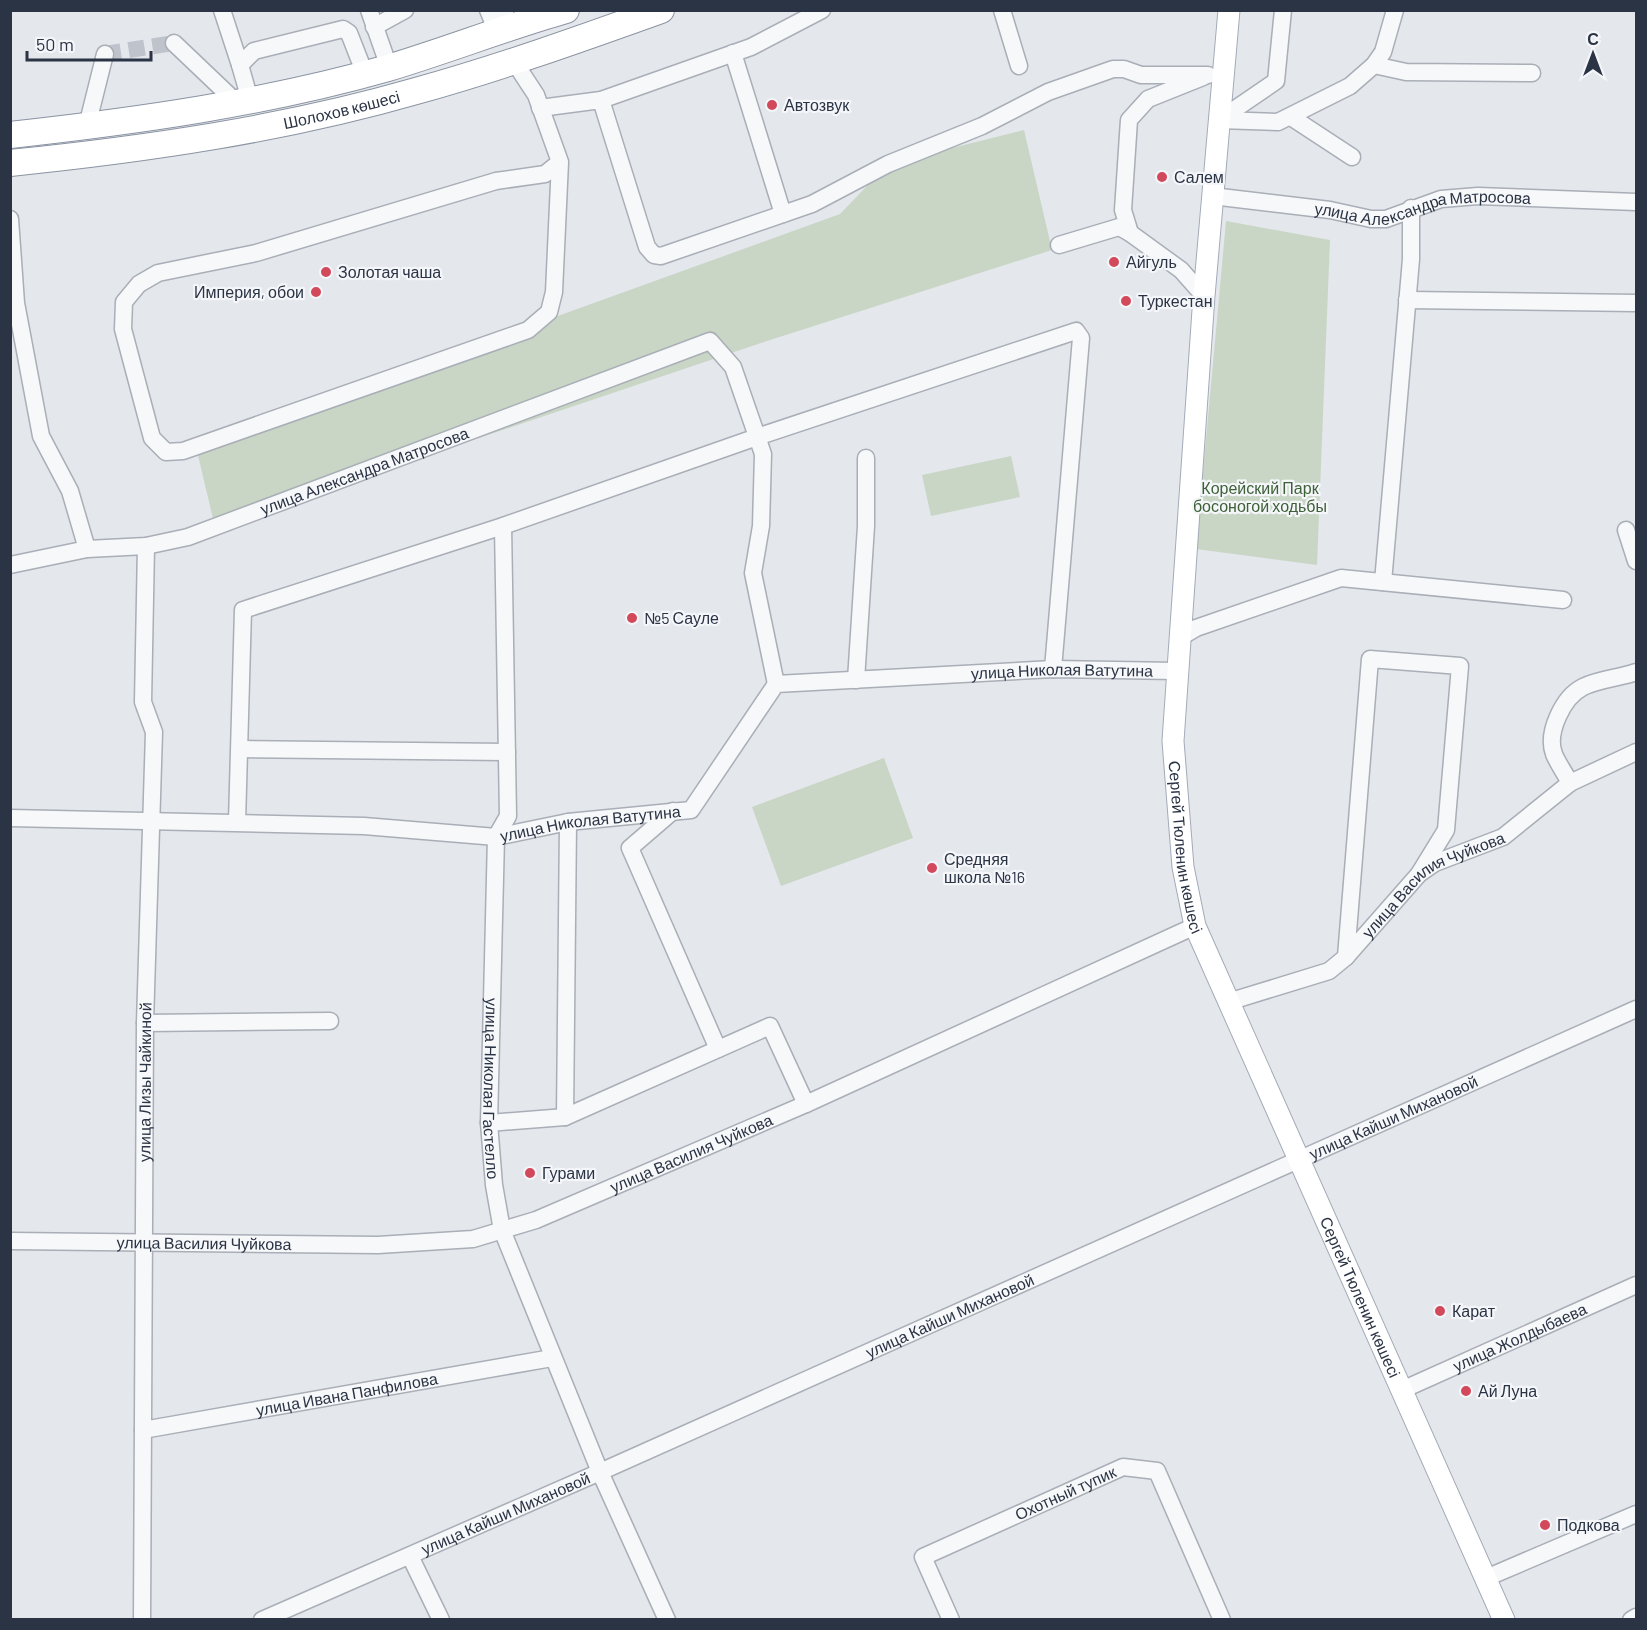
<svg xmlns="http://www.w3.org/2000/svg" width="1647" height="1630" viewBox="0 0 1647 1630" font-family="Barlow,sans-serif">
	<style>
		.green { fill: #c9d6c5 }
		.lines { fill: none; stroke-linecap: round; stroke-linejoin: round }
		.minor-tunnel { stroke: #bfc3cb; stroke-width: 16; stroke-dasharray: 16 8; stroke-linecap: butt }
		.minor-casing { stroke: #a9aeb7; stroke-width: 19 }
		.major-casing { stroke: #a3abb8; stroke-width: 23 }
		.highway-casing { stroke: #8b94a3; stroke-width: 28 }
		.minor { stroke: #f7f8fa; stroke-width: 16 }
		.major { stroke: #fff; stroke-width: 21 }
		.highway { stroke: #fff; stroke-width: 26 }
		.poi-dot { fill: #d1495b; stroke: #f4f6f9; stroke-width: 2 }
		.labels { text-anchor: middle; stroke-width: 4.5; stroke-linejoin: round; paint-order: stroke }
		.poi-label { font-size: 16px; fill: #2b3445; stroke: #f4f6f9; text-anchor: start }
		.street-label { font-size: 16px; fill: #2b3445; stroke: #f4f6f9 }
		.park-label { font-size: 16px; fill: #3f6138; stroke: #f4f6f9 }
	</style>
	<rect width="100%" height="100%" fill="#e4e7ec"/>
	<!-- green -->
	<g class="green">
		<polygon points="1024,130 1052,250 767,341 215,527 196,447 840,214 888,164"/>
		<polygon points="1226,221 1330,240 1317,565 1196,549"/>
		<polygon points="1011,456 1020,497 931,516 922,475"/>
		<polygon points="884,758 913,838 781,886 752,807"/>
	</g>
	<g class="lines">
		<!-- minor-tunnel -->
		<polyline class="minor-tunnel" points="105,54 174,43"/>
		<!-- minor casing -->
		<g class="minor-casing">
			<g id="minor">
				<polyline points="222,10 240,65"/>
				<polyline points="369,10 389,67"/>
				<polyline points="488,10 497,32"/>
				<polyline points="504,10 510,28"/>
				<polyline points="1002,10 1019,66"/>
				<polyline points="374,27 405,10"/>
				<polyline points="174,43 236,102"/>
				<polyline points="733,53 783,214"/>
				<polyline points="513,60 536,95 560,162 554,292 549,312 528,330 183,451 166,452 152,438 123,329 124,302 139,284 158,273 256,253 496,181 545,174 560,162"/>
				<polyline points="1374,65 1406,72 1532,73"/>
				<polyline points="1203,77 1148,99 1129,120 1123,210 1130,233 1181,270 1204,296"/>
				<polyline points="250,100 240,65 254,51 343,29 349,33 365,74"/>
				<polyline points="601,100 647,247 654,255 661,256 812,204 888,164 982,126 1048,92 1113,69 1124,69 1141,75 1208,75"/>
				<polyline points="540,108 601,100 751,47 822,10"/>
				<polyline points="1291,117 1352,157"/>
				<polyline points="1219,120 1278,122 1350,86 1374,65 1383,52 1395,10"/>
				<polyline points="1219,120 1276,81 1283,10"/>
				<polyline points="87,126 105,54"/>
				<path id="s1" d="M 1212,196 L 1330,210 L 1371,219 L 1386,219 L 1441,199 L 1478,196 L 1636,202"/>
				<polyline points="10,219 16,303 41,436 70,491 87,549"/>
				<polyline points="1059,245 1119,227 1130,233"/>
				<polyline points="1407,300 1636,303"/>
				<path id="s2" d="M 503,526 L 508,816 L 496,837 L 489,1123 L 494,1185 L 502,1230 L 600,1472 L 667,1620"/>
				<polyline points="1626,530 1636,561"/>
				<path id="s3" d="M 10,565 L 87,549 L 146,546 L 188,537 L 710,341 L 733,367 L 763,454 L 761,526 L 753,573 L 776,684"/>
				<polyline points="1383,582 1411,259 1411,208"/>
				<polyline points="1179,638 1196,628 1341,578 1563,600"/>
				<polyline points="856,680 866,526 866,458"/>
				<polyline points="240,749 507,752"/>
				<path d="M 1570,783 C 1565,773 1558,764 1554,754 C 1546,733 1563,697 1583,687 C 1599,679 1620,678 1636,672"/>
				<polyline points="673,811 630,848 718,1049"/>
				<path id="s4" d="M 10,818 L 364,826 L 496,837 L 568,822 L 691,810 L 776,684 L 1053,669 L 1176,671"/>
				<polyline points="237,822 243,610 503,526 757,437 1076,331 1081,338 1053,669"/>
				<polyline points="1346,957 1370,659 1460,666 1446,830 1419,874"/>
				<path id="s5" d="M 1228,1002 L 1329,971 L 1346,957 L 1419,874 L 1435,863 L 1503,837 L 1570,783 L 1636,752"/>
				<polyline points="145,1023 330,1021"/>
				<polyline points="565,1117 770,1026 806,1104"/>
				<polyline points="489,1123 565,1117 568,822"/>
				<path id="s6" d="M 10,1241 L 378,1245 L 473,1239 L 536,1220 L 806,1104 L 1195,926"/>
				<path id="s7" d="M 1402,1390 L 1636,1285"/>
				<path id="s8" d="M 143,1430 L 552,1358"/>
				<polyline points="410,1556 441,1620"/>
				<polyline points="1486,1578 1636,1514"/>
				<path id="s9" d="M 142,1620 L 145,1023 L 154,732 L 143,702 L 146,546"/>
				<path id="s10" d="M 262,1620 L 600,1472 L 1636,1009"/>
				<path id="s11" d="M 951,1620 L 923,1557 L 1123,1467 L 1157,1471 L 1222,1620"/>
				<polyline points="1631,1620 1636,1617"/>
			</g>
		</g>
		<!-- major casing -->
		<g class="major-casing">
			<g id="major">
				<path id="s12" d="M 1229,10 L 1204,296 L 1173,741 L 1183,867 L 1195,926 L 1504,1620"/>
			</g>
		</g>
		<!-- highway casing -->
		<g class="highway-casing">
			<g id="highway">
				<path d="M 10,135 C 137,121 265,103 388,68 C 448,50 506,27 566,10"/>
				<path id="s13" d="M 10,163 C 147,149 284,129 416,91 C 499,68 580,39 661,10"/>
			</g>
		</g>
		<!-- minor -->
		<use href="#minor" class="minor"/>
		<!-- major -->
		<use href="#major" class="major"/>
		<!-- highway -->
		<use href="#highway" class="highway"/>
	</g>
	<!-- markers -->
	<g class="poi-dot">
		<circle cx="772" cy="105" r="6"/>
		<circle cx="1162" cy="177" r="6"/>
		<circle cx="1114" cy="262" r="6"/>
		<circle cx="326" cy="272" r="6"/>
		<circle cx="316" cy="292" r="6"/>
		<circle cx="1126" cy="301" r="6"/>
		<circle cx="632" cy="618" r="6"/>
		<circle cx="932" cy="868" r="6"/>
		<circle cx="530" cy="1173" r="6"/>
		<circle cx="1440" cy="1311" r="6"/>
		<circle cx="1466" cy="1391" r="6"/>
		<circle cx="1545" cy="1525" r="6"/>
	</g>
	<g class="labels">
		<!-- poi labels -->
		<g class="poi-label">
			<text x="784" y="111">Автозвук</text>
			<text x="1174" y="183">Салем</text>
			<text x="1126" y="268">Айгуль</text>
			<text x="338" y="278">Золотая чаша</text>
			<text x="304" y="298" text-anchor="end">Империя, обои</text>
			<text x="1138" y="307">Туркестан</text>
			<text x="644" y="624">№5 Сауле</text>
			<text x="944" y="865">Средняя<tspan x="944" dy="18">школа №16</tspan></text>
			<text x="542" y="1179">Гурами</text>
			<text x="1452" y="1317">Карат</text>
			<text x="1478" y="1397">Ай Луна</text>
			<text x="1557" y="1531">Подкова</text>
		</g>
		<!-- street labels -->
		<g class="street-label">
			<text dy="6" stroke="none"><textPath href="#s13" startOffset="336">Шолохов көшесі</textPath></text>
			<text dy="6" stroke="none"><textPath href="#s1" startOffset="214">улица Александра Матросова</textPath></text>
			<text dy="6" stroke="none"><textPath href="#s3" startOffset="369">улица Александра Матросова</textPath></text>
			<text dy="6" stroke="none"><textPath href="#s4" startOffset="1122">улица Николая Ватутина</textPath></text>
			<text dy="6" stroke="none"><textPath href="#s4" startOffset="582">улица Николая Ватутина</textPath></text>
			<text dy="6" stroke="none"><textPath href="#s12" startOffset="840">Сергей Тюленин көшесі</textPath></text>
			<text dy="6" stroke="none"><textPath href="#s5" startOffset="244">улица Василия Чуйкова</textPath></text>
			<text dy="6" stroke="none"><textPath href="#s9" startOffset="538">улица Лизы Чайкиной</textPath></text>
			<text dy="6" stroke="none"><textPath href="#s2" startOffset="566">улица Николая Гастелло</textPath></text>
			<text dy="6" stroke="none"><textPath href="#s10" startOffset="1238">улица Кайши Михановой</textPath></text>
			<text dy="6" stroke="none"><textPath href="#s6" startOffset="698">улица Василия Чуйкова</textPath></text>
			<text dy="6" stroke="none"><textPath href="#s6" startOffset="194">улица Василия Чуйкова</textPath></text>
			<text dy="6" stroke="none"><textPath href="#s12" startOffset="1326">Сергей Тюленин көшесі</textPath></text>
			<text dy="6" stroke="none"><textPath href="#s10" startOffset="752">улица Кайши Михановой</textPath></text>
			<text dy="6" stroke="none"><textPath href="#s7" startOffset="129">улица Жолдыбаева</textPath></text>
			<text dy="6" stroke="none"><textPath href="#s8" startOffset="207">улица Ивана Панфилова</textPath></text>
			<text dy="6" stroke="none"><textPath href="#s11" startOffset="225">Охотный тупик</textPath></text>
			<text dy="6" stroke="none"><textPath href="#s10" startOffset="266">улица Кайши Михановой</textPath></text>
		</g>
		<!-- park labels -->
		<g class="park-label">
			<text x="1260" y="494">Корейский Парк<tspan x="1260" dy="18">босоногой ходьбы</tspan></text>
		</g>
	</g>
	<!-- border -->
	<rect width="1647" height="1630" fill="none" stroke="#2b3445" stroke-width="24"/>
	<!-- north arrow -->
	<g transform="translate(1593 54)" stroke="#f4f6f9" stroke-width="4.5" paint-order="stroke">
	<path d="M0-4.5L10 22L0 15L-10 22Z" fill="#2b3445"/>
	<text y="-9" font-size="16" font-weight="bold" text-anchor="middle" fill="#2b3445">С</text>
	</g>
	<!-- scale -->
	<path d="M27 51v9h124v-9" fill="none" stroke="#2b3445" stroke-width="3"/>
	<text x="36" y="51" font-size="18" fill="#2b3445" stroke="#f4f6f9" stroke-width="4.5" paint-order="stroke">50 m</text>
</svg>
